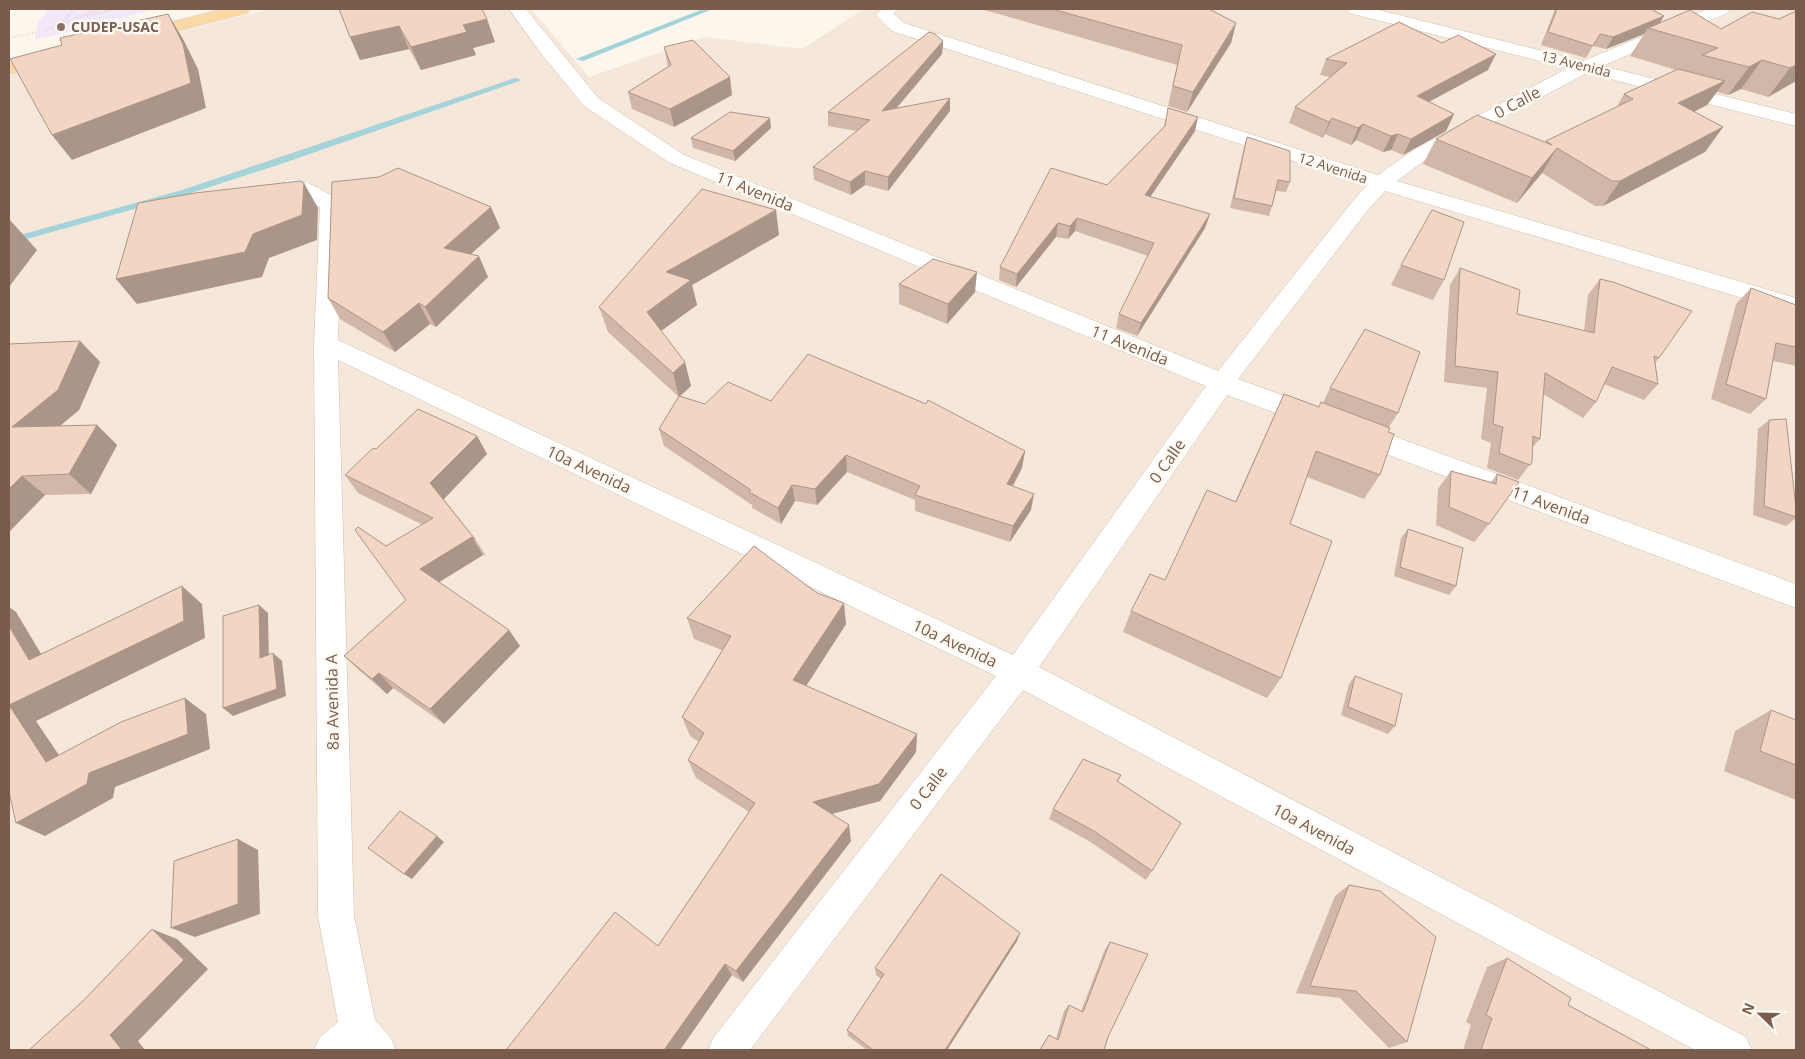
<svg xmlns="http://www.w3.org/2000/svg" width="1805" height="1059" viewBox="0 0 1805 1059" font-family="'Open Sans',sans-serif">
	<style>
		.residential { fill: #f5e8da }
		.education { fill: #f3e8fa }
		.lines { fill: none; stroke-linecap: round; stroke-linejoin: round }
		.stream { fill: #a5d3da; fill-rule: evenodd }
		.street-casing { stroke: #d1beb0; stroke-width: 1 }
		.primary-casing { stroke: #dad1cd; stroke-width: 1 }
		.path { stroke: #d9b8a5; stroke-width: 2.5; stroke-dasharray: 0.5 2.5; stroke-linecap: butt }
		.street { fill: #fff; fill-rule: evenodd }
		.primary { fill: #fbd9a5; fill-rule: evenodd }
		.wall { fill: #d1b7a8 }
		.shaded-wall { fill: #aa9588 }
		.building { fill: #f3d5c3; stroke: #aa9588 }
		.education-dot { fill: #8d6e63; stroke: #fffaf3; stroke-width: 2 }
		.labels { text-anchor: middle; stroke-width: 5; stroke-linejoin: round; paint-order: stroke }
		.far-education-label { font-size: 14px; font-weight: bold; fill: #785e54; stroke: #fffaf3; text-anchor: start }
		.far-street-label { font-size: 14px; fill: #7a5c4d; stroke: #fffaf3 }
		.street-label { font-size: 16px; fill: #7a5c4d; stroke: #fffaf3 }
	</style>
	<rect width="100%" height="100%" fill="#fdf6ec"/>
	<!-- residential -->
	<polygon class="residential" points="270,9 531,9 589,77 705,37 802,49 864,9 1796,9 1796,1050 9,1050 9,74"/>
	<!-- education -->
	<polygon class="education" points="49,9 157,9 35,40 38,22"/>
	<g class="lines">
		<!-- stream -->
		<g class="stream">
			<polygon points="703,9 713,9 583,61 576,59"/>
			<polygon points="515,78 522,80 278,165 188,194 9,244 9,238 182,190"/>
		</g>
		<!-- street casing -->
		<g class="street-casing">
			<g id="street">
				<path d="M 509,9 L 526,9 L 598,98 L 684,155 L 1218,371 L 1353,201 L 1367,185 L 892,31 L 876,15 L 881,9 L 897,9 L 894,14 L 904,23 L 1378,175 L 1415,149 L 1568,68 L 1349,13 L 1347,9 L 1375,9 L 1583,61 L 1708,9 L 1730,9 L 1728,13 L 1602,66 L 1796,114 L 1796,126 L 1587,73 L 1429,157 L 1397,181 L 1796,298 L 1796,314 L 1385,191 L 1367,211 L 1238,379 L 1323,410 L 1327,417 L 1323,424 L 1314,427 L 1227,395 L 1039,667 L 1746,1037 L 1752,1050 L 1695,1050 L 1023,690 L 750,1050 L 708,1050 L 714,1037 L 996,676 L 338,360 L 354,916 L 375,1020 L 390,1037 L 396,1050 L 314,1050 L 320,1037 L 338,1022 L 318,916 L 314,344 L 320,207 L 286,190 L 283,185 L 286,180 C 303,176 323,192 338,199 L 342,204 L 338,340 L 1013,655 L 1206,386 L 670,163 L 584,106 L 540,52 Z"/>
				<polygon points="1355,422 1796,584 1796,608 1346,439 1342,432 1346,425"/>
			</g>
		</g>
		<!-- primary casing -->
		<g class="primary-casing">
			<g id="primary">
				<polygon points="223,9 251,9 248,13 138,41 132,40 129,36 132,32"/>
				<polygon points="51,53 57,54 60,58 57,62 9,74 9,63"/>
			</g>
		</g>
		<!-- path -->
		<g class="path">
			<polyline points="87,16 117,9"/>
			<polyline points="62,23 74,9"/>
			<polyline points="44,31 99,9"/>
			<polyline points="9,38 38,32"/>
		</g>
		<!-- street -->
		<use href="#street" class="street"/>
		<!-- primary -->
		<use href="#primary" class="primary"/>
	</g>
	<!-- wall -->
	<g class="wall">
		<polygon points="339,9 495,42 473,48 476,55 421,70 409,49 360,60 350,37"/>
		<polygon points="981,9 1209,9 1236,23 1231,43 1187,112 1168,106 1177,65"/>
		<polygon points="1555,9 1651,9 1664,16 1660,23 1721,29 1779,19 1796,11 1796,81 1768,97 1741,89 1728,95 1717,92 1707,105 1694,112 1723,127 1705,152 1603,206 1595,206 1542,173 1517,203 1423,164 1436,139 1545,142 1546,141 1616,108 1624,94 1676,70 1630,56 1644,34 1606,49 1593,46 1586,58 1541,45"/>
		<polygon points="943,41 942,54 896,109 950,111 888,191 865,185 851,195 814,180 813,167 857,131 828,126 828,112"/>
		<polygon points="664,47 732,95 674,127 632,109 628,92 668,67"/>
		<polygon points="1326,59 1488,70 1429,102 1454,114 1446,131 1403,155 1391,150 1383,152 1356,140 1351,145 1325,134 1323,138 1289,123 1295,107 1330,77 1320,75"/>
		<polygon points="1168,108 1195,131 1150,197 1210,214 1205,228 1137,336 1116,328 1119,314 1148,256 1075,231 1068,239 1056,237 1016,287 999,280 1000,267 1107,185 1164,127"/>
		<polygon points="771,128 735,161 693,148 691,138"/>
		<polygon points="1247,137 1290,182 1286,192 1276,191 1272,206 1269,216 1230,208 1244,147"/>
		<polygon points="491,207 500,228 471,254 488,277 436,327 430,324 395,352 340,319 328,298"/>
		<polygon points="779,235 692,285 697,305 661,331 691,386 680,396 705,404 771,401 1025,451 1022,468 1013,486 1031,510 1010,542 915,511 915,500 847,472 817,505 795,501 781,524 752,508 752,505 664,446 659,429 679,397 608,332 599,307"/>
		<polygon points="1401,265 1444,280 1433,300 1391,285"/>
		<polygon points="1460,268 1517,314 1584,331 1588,295 1600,279 1659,358 1655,363 1658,384 1644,400 1604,384 1596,402 1583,418 1543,394 1540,439 1532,448 1532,462 1518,480 1487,468 1491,443 1481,439 1487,388 1444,382 1450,285"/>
		<polygon points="899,284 975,292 947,324 899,304"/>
		<polygon points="1751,288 1796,305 1796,366 1773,361 1766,399 1750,414 1711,399 1736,304"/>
		<polygon points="80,341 100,362 79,410 60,426 97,425 117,445 91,494 45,495 9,532 9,344"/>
		<polygon points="1330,388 1398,413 1389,427 1380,475 1364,499 1307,477 1290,524 1281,678 1267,698 1123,632 1131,611 1165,580 1235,502 1284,394 1319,407 1323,403"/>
		<polygon points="1769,420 1796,508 1796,518 1786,526 1753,515 1758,429"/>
		<polygon points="477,436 487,454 444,499 475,539 486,556 483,555 439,582 520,646 444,724 393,688 387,694 360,671 344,656 406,600 386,546 423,525 358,493 345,475 376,449"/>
		<polygon points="1451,471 1491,482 1497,474 1489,524 1474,542 1436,525 1438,489"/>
		<polygon points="1408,529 1456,586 1449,595 1394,576 1401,538"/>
		<polygon points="687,618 846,624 806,686 917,734 916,752 880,801 832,814 851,841 743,982 732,975 680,1050 506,1050 658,946 749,812 696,778 688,760 699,742 690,736 682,717 722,650 694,639"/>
		<polygon points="1355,676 1395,726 1388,734 1341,715 1349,684"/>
		<polygon points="1771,710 1796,720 1796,800 1724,771 1735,731"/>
		<polygon points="1121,775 1118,782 1152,871 1146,880 1089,841 1049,819 1053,809"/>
		<polygon points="1349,885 1407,1042 1389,1048 1340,998 1296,993 1335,896"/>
		<polygon points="1020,933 1017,941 947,1050 867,1050 848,1036 847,1030 881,979 876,975 875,968"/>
		<polygon points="1110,942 1108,1037 1104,1050 1039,1050 1049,1035 1056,1039 1064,1011 1069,1005 1081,1011 1105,949"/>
		<polygon points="1507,958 1568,1005 1651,1050 1463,1050 1471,1025 1466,1022 1487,967"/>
	</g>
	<!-- shaded-wall -->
	<g class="shaded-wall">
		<polygon points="168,14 183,39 198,69 206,108 72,160 52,135"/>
		<polygon points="1664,16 1656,29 1648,28 1644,34 1606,49 1613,37"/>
		<polygon points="487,19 495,42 473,48 476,55 421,70 411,47 463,25"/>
		<polygon points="1236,23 1231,43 1187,112 1193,92"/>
		<polygon points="399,26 409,49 360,60 350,37"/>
		<polygon points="943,41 942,54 882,125 882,111"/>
		<polygon points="1496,54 1488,70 1410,112 1417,96"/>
		<polygon points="1762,60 1741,89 1728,95 1749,67"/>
		<polygon points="1796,65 1796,81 1768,97 1790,68"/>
		<polygon points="730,77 732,95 674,127 670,109"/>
		<polygon points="1725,81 1707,105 1661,128 1678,103"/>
		<polygon points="950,98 950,111 888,191 888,177"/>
		<polygon points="1454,114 1446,131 1403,155 1411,139"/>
		<polygon points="1198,117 1195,131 1142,209 1145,195"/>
		<polygon points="770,118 771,128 735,161 733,151"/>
		<polygon points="1332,118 1325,134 1323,138 1329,122"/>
		<polygon points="1363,124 1356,140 1351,145 1358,128"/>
		<polygon points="1723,127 1705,152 1603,206 1620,181"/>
		<polygon points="1398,134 1391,150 1383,152 1391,136"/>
		<polygon points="1557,148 1542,173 1517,203 1532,178"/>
		<polygon points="865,171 865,185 851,195 850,182"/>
		<polygon points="304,183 318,208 317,240 269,258 262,277 137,304 116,279 253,234"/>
		<polygon points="491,207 500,228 454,269 444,248"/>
		<polygon points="776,210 779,235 692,285 697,305 654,336 647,312 666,272"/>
		<polygon points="1210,214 1205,228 1137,336 1141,323"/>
		<polygon points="1077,218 1075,231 1068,239 1070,226"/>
		<polygon points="9,219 37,250 9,287"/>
		<polygon points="1058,223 1056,237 1016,287 1017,274"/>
		<polygon points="479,256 488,277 436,327 425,307"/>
		<polygon points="977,272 975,292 947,324 948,304"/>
		<polygon points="419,303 430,324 395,352 383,332"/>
		<polygon points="80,341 100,362 79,410 34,447 12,427"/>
		<polygon points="685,362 691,386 679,397 673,373"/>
		<polygon points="97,425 117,445 91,494 69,474"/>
		<polygon points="477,436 487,454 442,501 430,483"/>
		<polygon points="1025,451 1022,468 1005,500 1007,484"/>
		<polygon points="846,455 847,472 817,505 815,489"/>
		<polygon points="22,476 45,495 9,532 9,489"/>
		<polygon points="792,485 795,501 781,524 778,508"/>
		<polygon points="1034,494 1031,510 1010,542 1013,526"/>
		<polygon points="472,537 483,555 433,586 420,569"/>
		<polygon points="182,586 202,604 205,638 36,721 73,776 46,762 9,705"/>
		<polygon points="844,603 846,624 797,700 793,680"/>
		<polygon points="259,605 268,613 269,666 260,658"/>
		<polygon points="9,607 16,612 55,677 29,660 9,626"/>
		<polygon points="509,630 520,646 444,724 430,709"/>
		<polygon points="273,653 282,661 286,696 233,716 223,708"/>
		<polygon points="379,673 393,688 387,694 372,679"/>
		<polygon points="185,698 206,714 210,749 115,787 113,798 45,836 16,823 89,773"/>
		<polygon points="917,734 916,752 880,801 816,818 813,802"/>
		<polygon points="849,825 851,841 743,982 736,971"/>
		<polygon points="437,836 444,842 412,879 404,874"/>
		<polygon points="238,839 258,850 260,914 195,937 171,928"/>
		<polygon points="152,929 177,939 208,969 138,1041 145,1050 122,1050 110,1035"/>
		<polygon points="1020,933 1017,941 947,1050 945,1050"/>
		<polygon points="725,964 732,975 680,1050 664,1050"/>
	</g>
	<!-- building -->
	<g class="building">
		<polygon points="339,9 482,9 487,19 463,25 467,32 411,47 399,26 350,37"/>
		<polygon points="1052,9 1209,9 1236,23 1193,92 1173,86 1182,45"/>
		<polygon points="1557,9 1651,9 1664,16 1613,37 1600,34 1593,46 1548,32"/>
		<polygon points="1690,10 1721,29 1752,12 1779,19 1796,11 1796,65 1790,68 1762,60 1749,67 1702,55 1718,48 1648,28"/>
		<polygon points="168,14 183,44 191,83 52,135 10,59 62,45 60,38"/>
		<polygon points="1399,22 1442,43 1458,35 1496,54 1417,96 1454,114 1411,139 1398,134 1391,136 1363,124 1358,128 1332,118 1329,122 1295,107 1347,63 1326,59"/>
		<polygon points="929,32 935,34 943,41 882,111 950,98 888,177 865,171 850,182 813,167 870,120 828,112"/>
		<polygon points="693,40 730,77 670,109 628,92 671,65 664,47"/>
		<polygon points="1678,69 1725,81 1678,103 1723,127 1620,181 1612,181 1557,148 1532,178 1436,139 1477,115 1552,145 1546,141 1633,99 1624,94"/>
		<polygon points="1168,108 1198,117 1145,195 1210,214 1141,323 1119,314 1154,243 1077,218 1070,226 1058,223 1017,274 1000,267 1051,168 1107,185 1165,126"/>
		<polygon points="730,112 770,118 733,151 691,138"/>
		<polygon points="1247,137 1290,151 1290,182 1278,180 1272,206 1234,198"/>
		<polygon points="398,168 491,207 444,248 479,256 425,307 419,303 383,332 328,298 332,182 379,177"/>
		<polygon points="300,181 304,183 302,215 253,234 245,252 116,279 138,203 195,193"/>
		<polygon points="702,189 776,210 666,272 691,280 647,312 685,362 673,373 599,307"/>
		<polygon points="1432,210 1464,222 1444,280 1401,265"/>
		<polygon points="933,259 977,272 948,304 899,284"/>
		<polygon points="1460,268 1520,290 1517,314 1594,333 1600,279 1613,282 1692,311 1659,358 1654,356 1658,384 1612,367 1596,402 1545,373 1540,439 1533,436 1532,462 1530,465 1499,453 1503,427 1493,424 1498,372 1455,366"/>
		<polygon points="1751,288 1796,305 1796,347 1776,343 1766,399 1726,384"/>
		<polygon points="1365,329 1420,352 1398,413 1330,388"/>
		<polygon points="80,341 58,390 12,427 97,425 69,474 22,476 9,489 9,344"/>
		<polygon points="808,354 926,404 928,400 1025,451 1007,484 1034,494 1013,526 915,495 920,486 846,455 815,489 792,485 778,508 749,492 751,490 659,429 679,396 705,404 728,382 771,401"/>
		<polygon points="1284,394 1319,407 1321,402 1390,428 1388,432 1394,434 1380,475 1316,451 1290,524 1332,541 1281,678 1131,611 1150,574 1165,580 1207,490 1236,502"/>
		<polygon points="418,409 477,436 430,483 475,539 472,537 420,569 509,630 430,709 379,673 372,679 344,656 406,600 355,530 358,527 386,546 433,518 345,475 373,448 376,449"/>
		<polygon points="1786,419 1796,508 1796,517 1764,506 1769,420"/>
		<polygon points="1451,471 1496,484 1497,474 1519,482 1489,524 1449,507"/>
		<polygon points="1408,529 1463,548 1456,586 1400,567"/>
		<polygon points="754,546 817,593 844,603 793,680 917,734 879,784 813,802 849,825 736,971 725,964 664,1050 506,1050 615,912 658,946 755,803 688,760 704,733 682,717 731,636 687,618"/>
		<polygon points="182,586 184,621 9,705 46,762 121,722 185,698 188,734 89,773 87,784 16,823 9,792 9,626 29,660"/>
		<polygon points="259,605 260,658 273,653 277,689 223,708 223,616"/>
		<polygon points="1355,676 1402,694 1395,726 1348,707"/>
		<polygon points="1771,710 1796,720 1796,765 1760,751"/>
		<polygon points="1083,759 1121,775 1117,781 1181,823 1152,871 1094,831 1053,809"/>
		<polygon points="400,811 437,836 404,874 368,848"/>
		<polygon points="238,839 238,904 171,928 174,861"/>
		<polygon points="941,874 1020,933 945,1050 873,1050 847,1030 884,974 875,968"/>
		<polygon points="1349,885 1380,891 1436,937 1407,1042 1356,991 1310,986"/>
		<polygon points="152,929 184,960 110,1035 122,1050 29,1050 83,1001"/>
		<polygon points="1110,942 1148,954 1108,1037 1104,1050 1040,1050 1049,1035 1058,1040 1069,1005 1083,1012"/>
		<polygon points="1507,958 1571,998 1568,1005 1651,1050 1481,1050 1492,1018 1486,1015"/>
	</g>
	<!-- markers -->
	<circle class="education-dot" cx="61" cy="27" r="5"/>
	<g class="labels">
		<!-- far-education labels -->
		<g class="far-education-label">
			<text x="71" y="32">CUDEP-USAC</text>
		</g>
		<!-- far-street labels -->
		<g class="far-street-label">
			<text transform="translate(1576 64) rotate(14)" y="5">13 Avenida</text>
			<text transform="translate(1333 168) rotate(18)" y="5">12 Avenida</text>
		</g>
		<!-- street labels -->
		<g class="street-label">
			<text transform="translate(1517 102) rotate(-28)" y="6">0 Calle</text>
			<text transform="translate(755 191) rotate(22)" y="6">11 Avenida</text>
			<text transform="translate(1130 345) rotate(22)" y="6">11 Avenida</text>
			<text transform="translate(1167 461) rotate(-55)" y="6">0 Calle</text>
			<text transform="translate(589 469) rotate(25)" y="6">10a Avenida</text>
			<text transform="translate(1551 505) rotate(20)" y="6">11 Avenida</text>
			<text transform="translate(955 643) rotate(25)" y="6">10a Avenida</text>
			<text transform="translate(332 702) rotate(-91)" y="6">8a Avenida A</text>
			<text transform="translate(928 788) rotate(-52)" y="6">0 Calle</text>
			<text transform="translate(1314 829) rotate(28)" y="6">10a Avenida</text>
		</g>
	</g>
	<!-- border -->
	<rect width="1805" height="1059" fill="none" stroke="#7a5c4d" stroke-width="20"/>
	<!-- north arrow -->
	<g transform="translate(1760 1014) rotate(293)" stroke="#fffaf3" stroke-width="4" paint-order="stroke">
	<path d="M0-4L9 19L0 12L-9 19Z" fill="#7a5c4d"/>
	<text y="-8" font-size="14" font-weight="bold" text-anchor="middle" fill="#7a5c4d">N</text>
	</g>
</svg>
